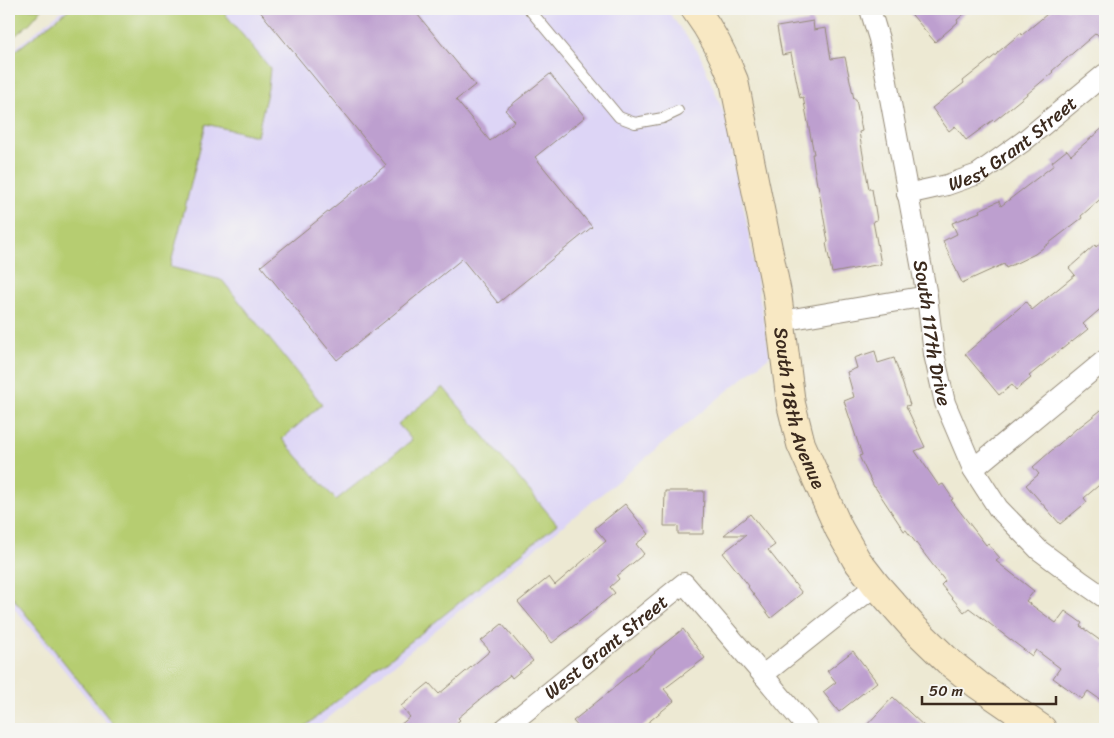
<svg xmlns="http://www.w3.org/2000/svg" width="1114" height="738" viewBox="0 0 1114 738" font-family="Sriracha,sans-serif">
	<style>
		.built { fill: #ddd5f6 }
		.green { fill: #b6cd71; stroke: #787c48 }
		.building { fill: #bd9fcf }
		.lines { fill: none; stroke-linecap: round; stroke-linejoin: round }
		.lane-casing { stroke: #948a78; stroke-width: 12 }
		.street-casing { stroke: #948a78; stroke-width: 22 }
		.secondary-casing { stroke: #948a78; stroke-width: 30 }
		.lane { stroke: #fff; stroke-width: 10 }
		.street { stroke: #fff; stroke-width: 20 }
		.secondary { stroke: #f8e8c3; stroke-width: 28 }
		.labels { text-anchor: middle; stroke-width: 4; stroke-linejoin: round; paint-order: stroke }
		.street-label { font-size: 19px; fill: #3b2a1e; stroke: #f6f6f2 }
	</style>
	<rect width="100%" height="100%" fill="#f6f6f2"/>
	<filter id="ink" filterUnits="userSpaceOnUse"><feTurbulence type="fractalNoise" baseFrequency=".02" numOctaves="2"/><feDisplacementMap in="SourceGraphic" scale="10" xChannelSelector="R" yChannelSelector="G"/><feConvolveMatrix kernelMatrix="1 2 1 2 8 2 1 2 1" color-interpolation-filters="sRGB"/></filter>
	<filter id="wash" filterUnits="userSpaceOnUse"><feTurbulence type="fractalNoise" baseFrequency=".0096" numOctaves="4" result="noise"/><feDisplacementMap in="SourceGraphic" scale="20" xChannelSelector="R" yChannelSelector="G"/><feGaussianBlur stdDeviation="1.12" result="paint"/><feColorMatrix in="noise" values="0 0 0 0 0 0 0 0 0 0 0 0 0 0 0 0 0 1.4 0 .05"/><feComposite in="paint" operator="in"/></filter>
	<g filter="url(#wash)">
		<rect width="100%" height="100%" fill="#ede9d3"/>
		<!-- built -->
		<polygon class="built" points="64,9 666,9 699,53 725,116 747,224 770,356 315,729 112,729 9,602 9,53"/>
		<!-- green -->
		<g class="green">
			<polygon points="9,9 42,9 30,23 9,41"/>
			<polygon points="69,9 223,9 226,15 270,68 268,88 257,136 206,124 170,267 222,280 322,404 282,439 336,500 412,440 398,424 443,387 557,524 302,729 117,729 9,593 9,56"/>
		</g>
		<g id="blocks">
			<!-- building -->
			<g class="building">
				<polygon points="258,9 413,9 475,85 456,100 490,141 515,121 505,110 550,74 585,117 535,157 592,227 498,303 462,259 337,360 261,266 386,165"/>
				<polygon points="907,9 970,9 957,20 958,22 935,42"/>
				<polygon points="1053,9 1105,9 1105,43 1096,33 1052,71 1053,72 1026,95 994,121 993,120 966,140 955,126 949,131 932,108 964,83 963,81 997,54 997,53 1021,33 1022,35"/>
				<polygon points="813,21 814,30 826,28 831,59 845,57 854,99 856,99 862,131 859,132 869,189 872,189 877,220 873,221 881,264 832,273 826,243 828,242 818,185 817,185 812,154 814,154 803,97 800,98 791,53 782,55 777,27"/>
				<polygon points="1105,126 1105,195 1081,216 1082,218 1035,254 1006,268 1004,264 962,283 943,241 957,234 952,223 980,212 979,210 999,201 1001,206 1054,165 1052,162 1067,150 1071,155"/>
				<polygon points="1105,239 1105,305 1083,324 1088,329 1072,342 1072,341 1029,376 1031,378 1016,390 1012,385 999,395 965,354 1026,302 1032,310 1075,275 1069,268 1095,245 1096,247"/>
				<polygon points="875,351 878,363 894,358 910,405 906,406 925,447 915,451 939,486 943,484 953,499 951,500 986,545 988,544 1000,558 996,561 1034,591 1026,601 1056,623 1065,611 1082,623 1080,626 1105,644 1105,703 1088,691 1082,699 1053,678 1060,668 1036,650 1032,656 969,608 964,612 941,585 945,581 906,530 904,531 875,487 874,487 859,456 862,455 844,401 854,397 847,372 857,368 854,358"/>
				<polygon points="1105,407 1105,480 1084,498 1087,502 1060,524 1026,485 1039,474 1033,467 1077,428 1078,428"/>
				<polygon points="665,491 704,491 703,534 678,534 678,526 664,526"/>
				<polygon points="625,504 649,534 636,544 644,554 617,576 619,579 610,587 615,593 552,643 518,602 549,577 555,585 606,541 595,528"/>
				<polygon points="750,514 775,545 768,550 802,593 771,618 748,587 749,586 723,553 746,535 724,535"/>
				<polygon points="502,624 533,661 512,678 510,675 458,718 460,720 449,729 395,729 410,717 401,706 429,683 439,694 490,651 481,641"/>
				<polygon points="683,629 705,658 664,689 674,701 640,729 580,729 573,721 614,688 614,687 655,653 654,652"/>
				<polygon points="853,651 877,682 839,712 823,692 836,682 827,671"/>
				<polygon points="893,697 927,729 863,729"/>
			</g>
		</g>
	</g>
	<g filter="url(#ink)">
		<use href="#blocks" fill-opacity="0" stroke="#948a78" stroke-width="1"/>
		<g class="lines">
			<!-- lane casing -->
			<g class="lane-casing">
				<polyline id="lane" points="529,9 619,117 635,123 663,118 678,111"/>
			</g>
			<!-- street casing -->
			<g class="street-casing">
				<g id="street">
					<path id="s1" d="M 870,9 L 879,39 L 927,296 L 934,354 L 945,403 L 973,469 L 998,508 L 1039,550 L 1082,582 L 1105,598"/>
					<path id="s2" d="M 907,194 L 947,185 L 978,174 L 1024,141 L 1105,74"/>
					<polyline points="781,321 927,296"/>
					<polyline points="973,469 1105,360"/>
					<polyline points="763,675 876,585"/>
					<path id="s3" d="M 504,729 L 684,583 L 763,675 L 808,729"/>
				</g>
			</g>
			<!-- secondary casing -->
			<g class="secondary-casing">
				<g id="secondary">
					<path id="s4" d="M 695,9 C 711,31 724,55 734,81 L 777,293 L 791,404 L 801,444 L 839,529 L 856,559 L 876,585 L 915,629 L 948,661 L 978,685 L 1042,729"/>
				</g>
			</g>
			<!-- lane -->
			<use href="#lane" class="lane"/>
			<!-- street -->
			<use href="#street" class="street"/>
			<!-- secondary -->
			<use href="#secondary" class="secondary"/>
		</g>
	</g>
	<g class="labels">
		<!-- street labels -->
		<g class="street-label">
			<text dy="7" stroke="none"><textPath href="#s2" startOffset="119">West Grant Street</textPath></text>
			<text dy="7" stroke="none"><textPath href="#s1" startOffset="330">South 117th Drive</textPath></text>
			<text dy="7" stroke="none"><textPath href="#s4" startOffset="416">South 118th Avenue</textPath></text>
			<text dy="7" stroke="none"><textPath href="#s3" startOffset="131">West Grant Street</textPath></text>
		</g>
	</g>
	<!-- margin -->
	<rect width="1114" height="738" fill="none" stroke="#f6f6f2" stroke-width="30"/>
	<!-- scale -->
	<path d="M922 696v8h134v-8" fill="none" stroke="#3b2a1e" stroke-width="2.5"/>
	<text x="929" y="696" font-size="15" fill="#3b2a1e" stroke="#f6f6f2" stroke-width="4" paint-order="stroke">50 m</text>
</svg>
